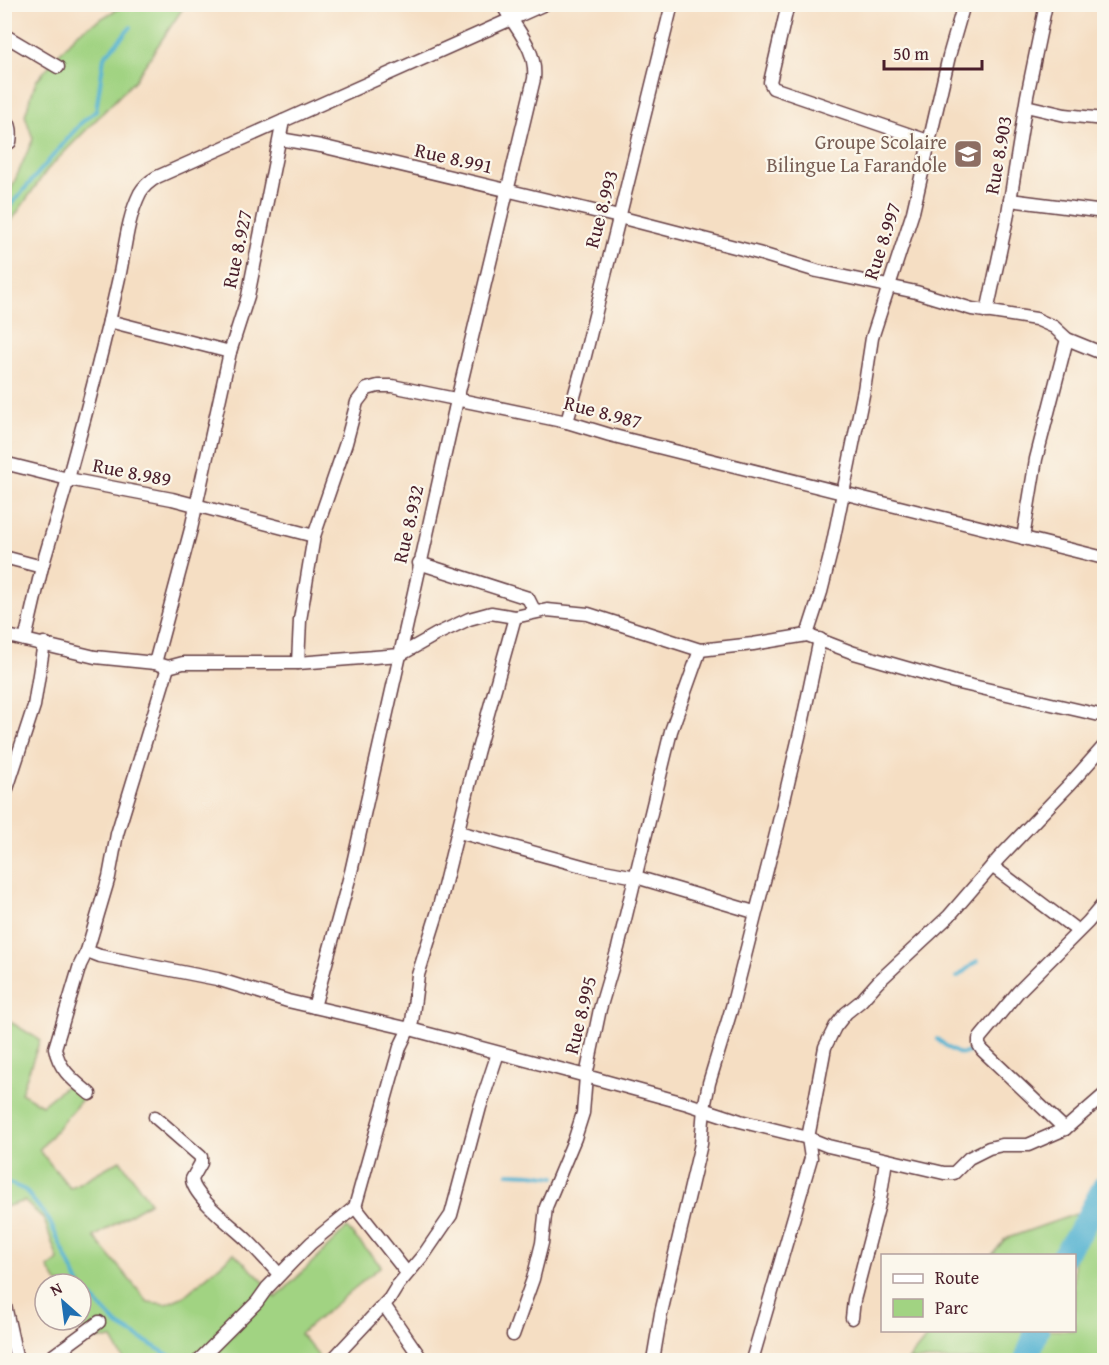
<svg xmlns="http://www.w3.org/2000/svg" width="1109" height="1365" viewBox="0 0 1109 1365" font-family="'Gentium Book Plus',serif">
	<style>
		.green { fill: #a1d382; stroke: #767956; stroke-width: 1.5 }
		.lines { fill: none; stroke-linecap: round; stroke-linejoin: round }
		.stream { stroke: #52b2d1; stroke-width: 4 }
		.river { stroke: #52b2d1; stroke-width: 24 }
		.street-casing { stroke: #643c42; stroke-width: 15 }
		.street { stroke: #fff; stroke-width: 12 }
		.labels { text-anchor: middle; stroke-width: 4.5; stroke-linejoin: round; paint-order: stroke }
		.education-label { font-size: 20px; fill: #785e54; stroke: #fbf7ec; text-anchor: end }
		.street-label { font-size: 20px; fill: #4a1f2b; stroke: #fbf7ec }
	</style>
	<rect width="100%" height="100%" fill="#fbf7ec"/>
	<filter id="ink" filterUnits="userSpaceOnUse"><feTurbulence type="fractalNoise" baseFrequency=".0167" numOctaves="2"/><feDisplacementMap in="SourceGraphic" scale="12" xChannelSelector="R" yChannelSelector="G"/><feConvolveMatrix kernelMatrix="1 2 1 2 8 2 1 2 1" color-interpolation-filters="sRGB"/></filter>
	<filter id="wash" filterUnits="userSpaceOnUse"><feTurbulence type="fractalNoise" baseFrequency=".008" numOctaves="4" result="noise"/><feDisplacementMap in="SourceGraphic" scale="24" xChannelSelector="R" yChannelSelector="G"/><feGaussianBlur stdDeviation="1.35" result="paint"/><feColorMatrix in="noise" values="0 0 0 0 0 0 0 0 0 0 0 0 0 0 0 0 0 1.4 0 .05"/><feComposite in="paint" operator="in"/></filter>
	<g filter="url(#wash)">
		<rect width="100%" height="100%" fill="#f5dec3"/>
		<!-- green -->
		<g class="green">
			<polygon points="124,5 185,5 135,80 47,170 5,230 5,234 5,203 33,139 25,115 36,81 77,33"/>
			<polygon points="4,1018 40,1040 21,1093 42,1105 67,1085 83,1098 39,1150 70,1188 120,1160 150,1202 94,1237 148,1302 166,1304 184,1296 234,1253 262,1280 276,1298 347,1228 381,1266 300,1334 319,1356 315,1360 124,1360 112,1339 89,1338 79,1320 81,1320 81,1284 58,1284 48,1268 58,1260 44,1219 24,1201 5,1207"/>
			<polygon points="1104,1187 1104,1360 908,1360 932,1331 1074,1330 1074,1256 992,1255 1005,1239 1093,1208"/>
		</g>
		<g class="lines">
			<!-- stream -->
			<g class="stream">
				<polyline points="4,213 81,123 96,111 104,57 131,27"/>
				<polyline points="957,977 977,961"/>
				<path d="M 937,1039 C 951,1049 957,1059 974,1050"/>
				<polyline points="508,1173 532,1174 555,1177"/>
				<polyline points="4,1181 25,1190 49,1220 79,1284"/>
				<polyline points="81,1287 118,1325 177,1360"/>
			</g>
			<!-- river -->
			<g class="river">
				<polyline points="1063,1256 1082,1228 1104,1187"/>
				<polyline points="1026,1360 1037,1330"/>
			</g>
		</g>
	</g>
	<g filter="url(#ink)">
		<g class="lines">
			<!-- street casing -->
			<g class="street-casing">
				<g id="street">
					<polyline points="788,4 770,82 773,88 931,142"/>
					<polyline points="4,35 58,67"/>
					<polyline points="1026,106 1065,115 1104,119"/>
					<path d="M 4,118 C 12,124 11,134 10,142"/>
					<polyline points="280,139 321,146 619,217 758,253 817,271 916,292 972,309 1036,319 1054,327 1067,339 1104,354"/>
					<polyline points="1010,200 1104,212"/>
					<polyline points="987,312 1007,219 1027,96 1046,4"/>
					<polyline points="109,321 230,352"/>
					<polyline points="567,422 582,368 672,4"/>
					<path d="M 4,463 L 68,479 C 86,414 103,349 118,282 C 125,253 126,221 140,193 C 144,186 150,181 157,177 L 283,121"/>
					<polyline points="1023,538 1036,459 1067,339"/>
					<polyline points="4,557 42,567"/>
					<polyline points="419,563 528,598 535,612"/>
					<polygon points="547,610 588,614 700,650 671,731 618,948 600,1009 586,1076 410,1029 314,1007 351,872 400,655 437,634 469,619 491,613 515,617"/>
					<path d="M 4,635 L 95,657 L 155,663 L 168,667 L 183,663 L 298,663 L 400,655 L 457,400 L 534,79 C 537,48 516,30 502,4"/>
					<polyline points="807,635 821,592 831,552 864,390 872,338 913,212 949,56 964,4"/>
					<polyline points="25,640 42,567 68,479 172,499 314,536"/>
					<polyline points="700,650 753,644 807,635 854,653 955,682 1104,716"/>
					<polyline points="155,663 191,529 230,352 248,296 283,121 545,4"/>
					<polyline points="298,663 300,620 314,536 346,443 357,402 367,389 378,386 392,386 567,422 610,435 1104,558"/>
					<polyline points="4,798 34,706 44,643"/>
					<polyline points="459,832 593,869 636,877 754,912"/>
					<polyline points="992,866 1078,931"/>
					<polyline points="87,951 100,956 217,979 288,1001 314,1007"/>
					<path d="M 90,1094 C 73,1080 59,1070 55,1048 L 80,965 L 87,951 L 109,877 L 117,834 L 168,667"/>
					<path d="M 155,1117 L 201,1157 L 201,1163 L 192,1179 C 193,1197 234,1227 247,1240 C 258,1251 269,1263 279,1274"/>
					<polyline points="1065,1129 982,1050 979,1045 979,1039 1018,992 1088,922 1104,903"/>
					<polyline points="355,1207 407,1273"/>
					<polyline points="4,1301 17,1360"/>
					<polyline points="384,1305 422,1360"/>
					<polyline points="852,1318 854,1300 880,1200 886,1160"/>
					<polyline points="513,1335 533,1279 542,1243 546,1207 575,1138 583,1113 586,1076 688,1104 740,1121 808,1138 828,1146 944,1173 954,1173 969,1158 989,1148 1002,1145 1028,1145 1065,1129 1104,1095"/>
					<polyline points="47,1360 99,1322"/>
					<polyline points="199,1360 257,1302 267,1288 292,1262 311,1243 355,1207 394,1068 400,1047 412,1022 418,975 438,911 477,753 515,617"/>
					<polyline points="332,1360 390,1298 398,1285 425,1253 451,1215 480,1107 498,1053"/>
					<polyline points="653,1360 661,1313 701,1144 704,1108 709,1083 732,1007 776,834 802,724 820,639"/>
					<polyline points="752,1360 811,1158 808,1138 825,1047 835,1027 846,1013 861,1001 878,982 949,916 999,858 1070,784 1104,746"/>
				</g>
			</g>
			<!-- street -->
			<use href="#street" class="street"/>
		</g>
	</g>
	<!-- icons -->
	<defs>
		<g id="school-square" transform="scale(1.5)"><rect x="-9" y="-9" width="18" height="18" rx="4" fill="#8d6e63" stroke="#fbf7ec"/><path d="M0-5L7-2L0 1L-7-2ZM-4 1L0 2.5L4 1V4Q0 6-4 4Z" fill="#fff"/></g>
	</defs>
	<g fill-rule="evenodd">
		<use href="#school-square" x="968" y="154"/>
	</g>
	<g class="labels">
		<!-- education labels -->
		<g class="education-label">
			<text x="947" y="149">Groupe Scolaire<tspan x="947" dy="23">Bilingue La Farandole</tspan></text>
		</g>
		<!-- street labels -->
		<g class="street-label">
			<text transform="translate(998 155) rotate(-80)" y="7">Rue 8.903</text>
			<text transform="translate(454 158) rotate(13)" y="7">Rue 8.991</text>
			<text transform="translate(601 209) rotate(-75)" y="7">Rue 8.993</text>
			<text transform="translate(882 241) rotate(-72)" y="7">Rue 8.997</text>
			<text transform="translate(237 249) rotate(-78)" y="7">Rue 8.927</text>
			<text transform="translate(603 412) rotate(15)" y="7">Rue 8.987</text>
			<text transform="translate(132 472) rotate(11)" y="7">Rue 8.989</text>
			<text transform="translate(408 524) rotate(-77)" y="7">Rue 8.932</text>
			<text transform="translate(580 1015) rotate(-76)" y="7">Rue 8.995</text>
		</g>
	</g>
	<!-- margin -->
	<rect width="1109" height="1365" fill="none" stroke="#fbf7ec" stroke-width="24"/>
	<!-- legend -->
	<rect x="881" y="1254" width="195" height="78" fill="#fbf7ec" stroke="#b4a19f" stroke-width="1.5"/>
	<rect x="893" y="1274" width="30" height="9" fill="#ffffff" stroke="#b4a19f" stroke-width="1.5"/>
	<text x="935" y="1284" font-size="18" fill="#4a1f2b">Route</text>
	<rect x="893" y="1299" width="30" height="18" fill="#a1d382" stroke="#b4a19f" stroke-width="1.5"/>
	<text x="935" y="1314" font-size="18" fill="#4a1f2b">Parc</text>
	<!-- north arrow -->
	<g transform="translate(63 1302) rotate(332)"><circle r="28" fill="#fbf7ec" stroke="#b4a19f" stroke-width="1.5"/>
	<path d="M0-4.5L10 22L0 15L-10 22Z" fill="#1f6fb2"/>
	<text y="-9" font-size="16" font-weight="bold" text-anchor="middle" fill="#4a1f2b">N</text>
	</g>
	<!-- scale -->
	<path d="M884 60v9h98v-9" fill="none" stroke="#4a1f2b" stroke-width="3"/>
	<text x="893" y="60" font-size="18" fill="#4a1f2b" stroke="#fbf7ec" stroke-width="4.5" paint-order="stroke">50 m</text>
</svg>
